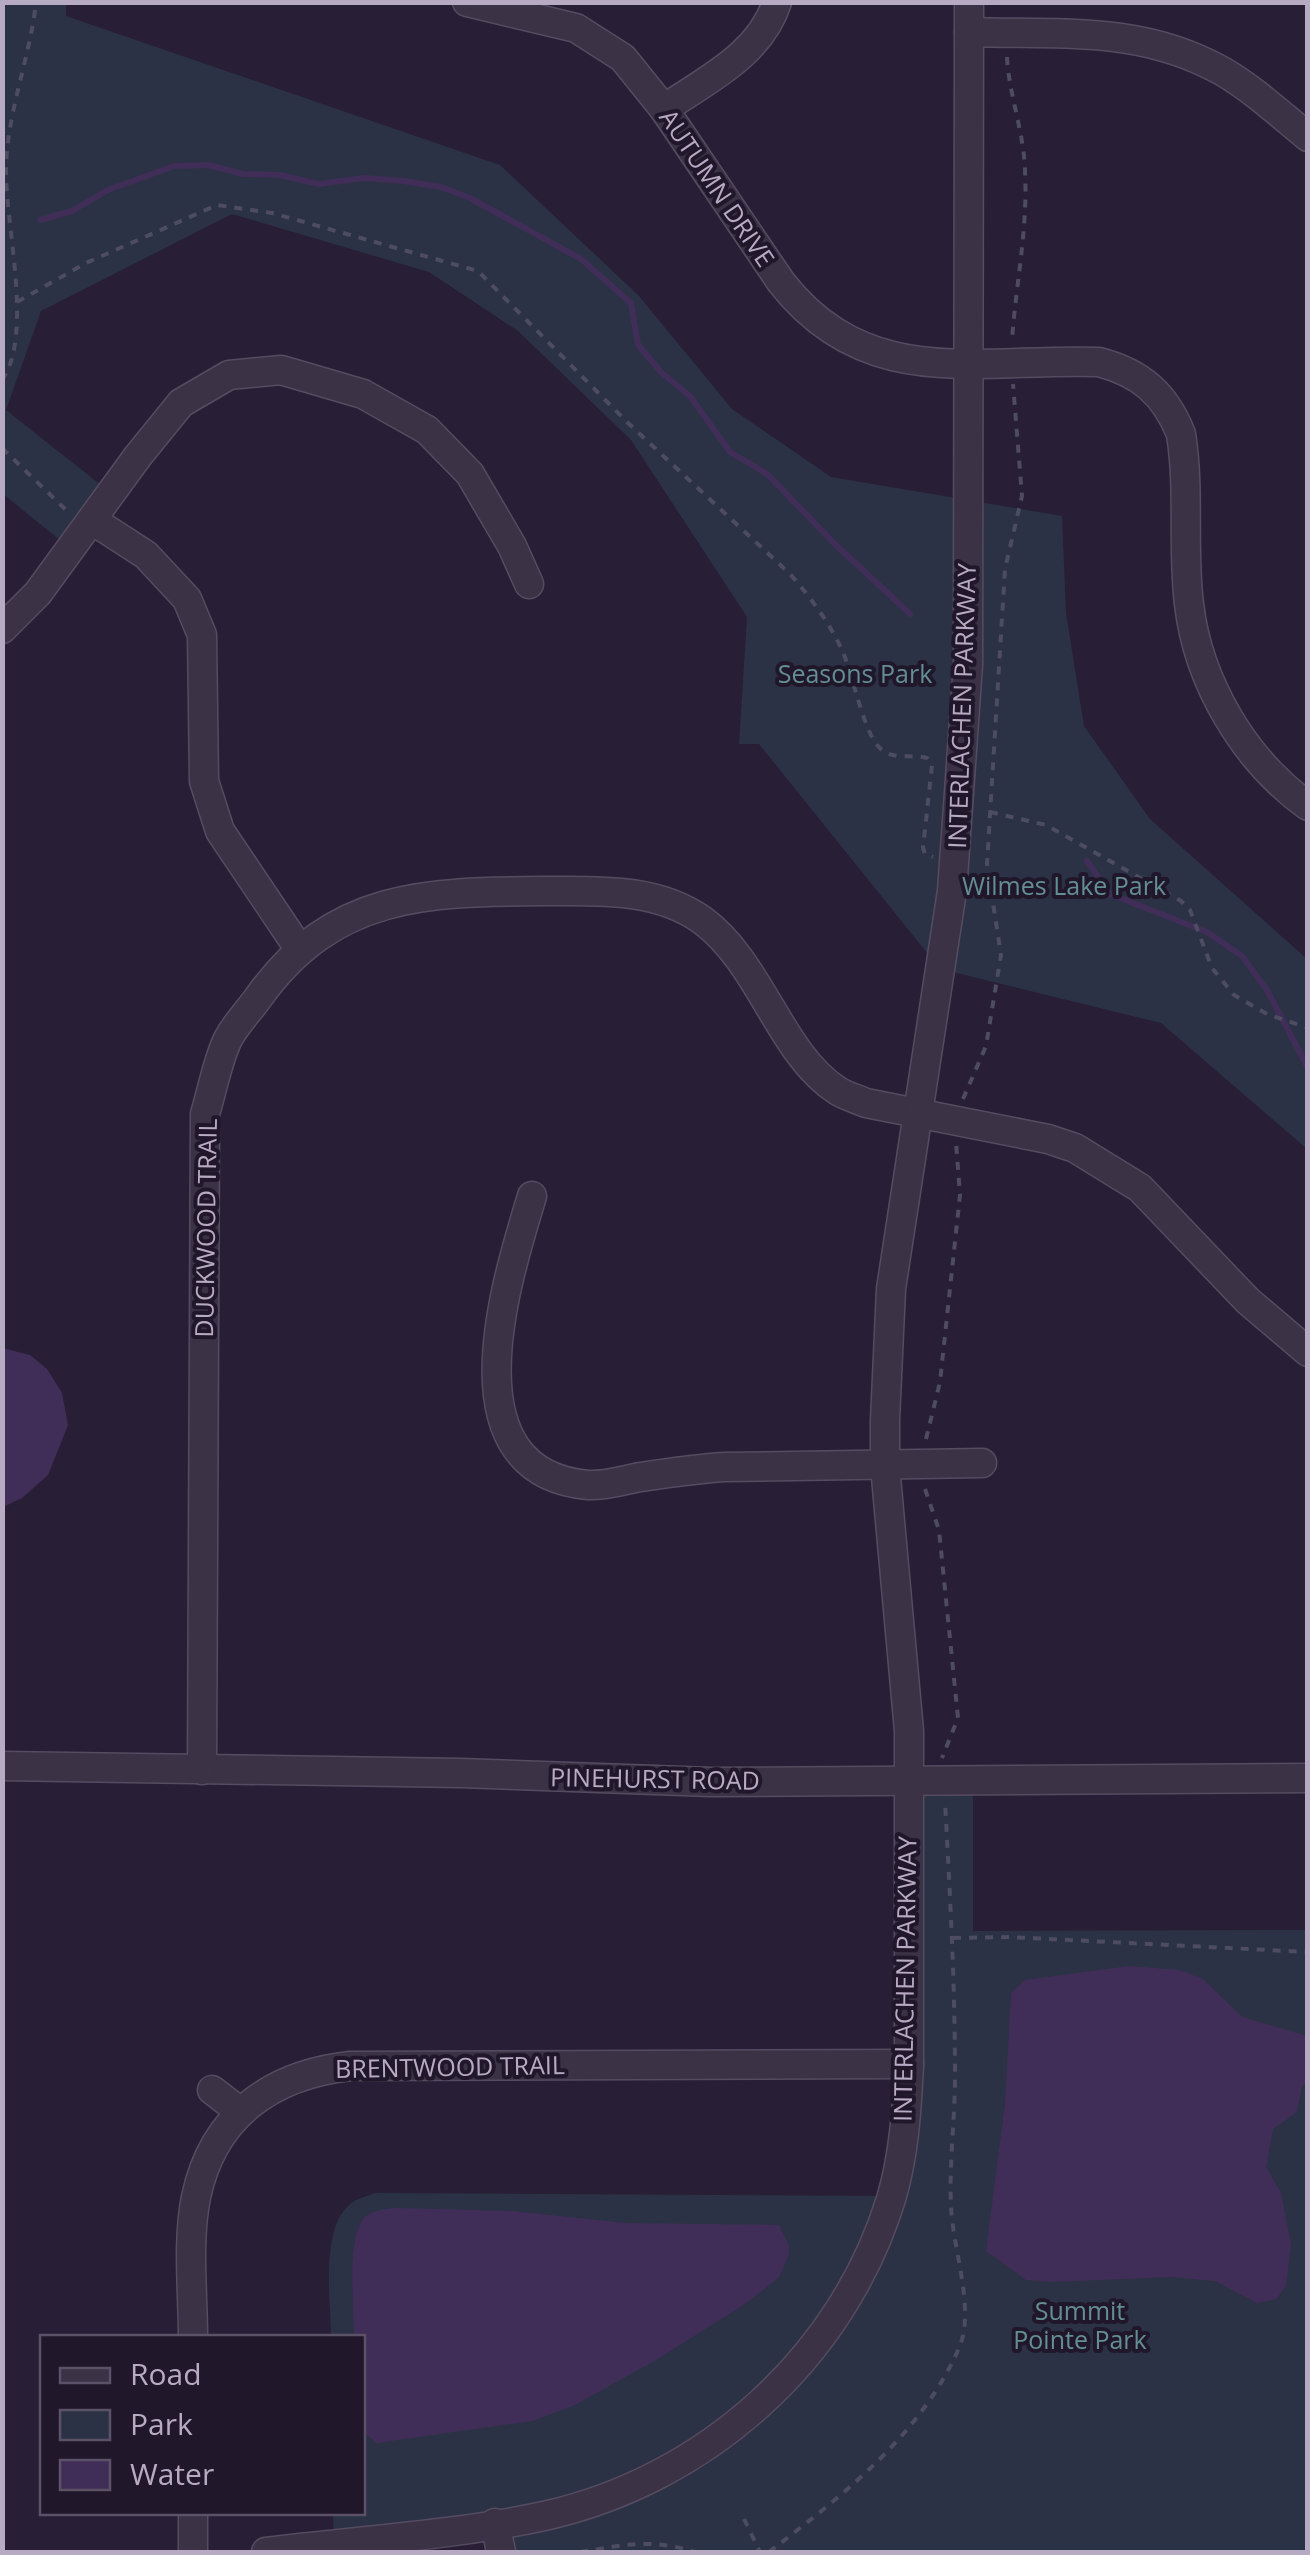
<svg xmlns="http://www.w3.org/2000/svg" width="1310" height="2555" viewBox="0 0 1310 2555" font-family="'Open Sans',sans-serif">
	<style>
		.green { fill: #2b3245 }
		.water { fill: #412e58 }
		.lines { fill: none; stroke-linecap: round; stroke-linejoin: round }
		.stream { stroke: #412e58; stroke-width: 6 }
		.minor-casing { stroke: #564c61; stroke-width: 31 }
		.path { stroke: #4d4c61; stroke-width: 4; stroke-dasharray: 8 8; stroke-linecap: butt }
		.minor { stroke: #3b3245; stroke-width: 28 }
		.labels { text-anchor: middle; stroke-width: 8; stroke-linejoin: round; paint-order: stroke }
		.street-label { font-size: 25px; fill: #b7abc3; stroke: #20172a }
		.park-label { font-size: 25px; fill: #638e93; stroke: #20172a }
	</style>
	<rect width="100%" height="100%" fill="#281e35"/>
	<!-- green -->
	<g class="green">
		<polygon points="2,3 66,3 66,16 500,165 638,295 732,409 831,477 1062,516 1066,613 1084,726 1150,819 1307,959 1307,1149 1161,1023 940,969 759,744 739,744 747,617 631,440 518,331 429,272 232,214 41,311 6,410 111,493 71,549 3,494"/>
		<path d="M 973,1780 L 973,1931 L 1307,1930 L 1307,2552 L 501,2552 L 495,2524 L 334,2544 L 333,2513 L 362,2512 L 362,2338 L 331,2337 C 331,2302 319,2224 353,2202 C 359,2198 368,2196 375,2193 L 891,2196 L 908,1781 Z"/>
	</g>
	<!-- water -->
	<g class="water">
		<polygon points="2,1348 30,1355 47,1369 62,1393 68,1425 48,1475 22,1498 3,1507"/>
		<polygon points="1129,1966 1180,1970 1203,1979 1242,2017 1307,2036 1307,2082 1302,2086 1297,2112 1273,2129 1266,2167 1281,2193 1291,2244 1286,2286 1276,2299 1257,2303 1215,2281 1171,2277 1052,2282 1026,2280 986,2251 1005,2104 1011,1993 1025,1980"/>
		<path d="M 396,2208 L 512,2211 L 626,2223 L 779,2225 L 789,2246 L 789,2254 L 779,2277 L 748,2302 L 656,2360 L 573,2406 L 532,2421 L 377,2443 L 363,2432 L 362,2338 L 354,2337 C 354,2309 346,2236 365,2217 C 374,2209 386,2209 396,2208 Z"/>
	</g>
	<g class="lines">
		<!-- stream -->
		<g class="stream">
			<polyline points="40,220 72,211 108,190 174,166 208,165 243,174 280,175 319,184 364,178 403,181 441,187 470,198 581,259 631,303 638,345 662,373 690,396 730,452 767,474 836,545 910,614"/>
			<polyline points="1087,861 1110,894 1207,932 1242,956 1267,990 1308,1068"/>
		</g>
		<!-- minor casing -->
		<g class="minor-casing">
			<g id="minor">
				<path d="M 467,2 L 576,28 L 623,58 L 664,109 L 781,282 C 867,392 976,358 1099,362 C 1141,373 1165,394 1181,434 C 1190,491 1182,548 1189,604 C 1198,682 1244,760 1308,806"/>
				<path d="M 969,32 C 1059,35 1140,25 1222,71 C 1253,89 1280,114 1308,137"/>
				<path d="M 664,109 C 706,80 760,55 777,2"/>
				<polyline points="92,520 146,555 187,599 202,635 204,781 220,831 300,950"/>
				<polyline points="2,629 38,593 138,456 181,403 229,375 281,370 363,394 427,430 470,474 512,546 529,584"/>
				<path d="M 532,1196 C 507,1279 444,1472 588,1485 C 605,1486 624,1480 640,1477 C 668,1473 695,1469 724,1467 L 982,1463"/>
				<polyline points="2,1766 461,1773 711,1782 1308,1778"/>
				<path d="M 202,1770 L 205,1114 C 212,1091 217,1063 227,1041 C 234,1026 248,1012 258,998 C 334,891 429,892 548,891 C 600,891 657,888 702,920 C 761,963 780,1054 838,1091 C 846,1096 857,1099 866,1103 L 1048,1139 L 1075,1148 L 1140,1188 L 1248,1301 L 1308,1352"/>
				<polyline points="212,2090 238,2110"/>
				<path d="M 193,2338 C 193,2292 187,2242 196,2197 C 213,2116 271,2075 350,2066 L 909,2064"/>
				<polyline points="193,2512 193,2552"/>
				<polyline points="495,2523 501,2552"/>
				<path d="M 266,2552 C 356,2541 456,2535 544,2516 C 706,2480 842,2358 891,2199 C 904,2156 907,2108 909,2064 L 909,1731 L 885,1466 L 885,1420 L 891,1289 L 952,891 L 968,665 L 969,2"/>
			</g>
		</g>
		<!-- path -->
		<g class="path">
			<path d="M 1007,57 C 1009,95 1024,132 1025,171 C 1028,229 1016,283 1012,340"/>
			<path d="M 17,302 L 86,263 L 217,205 L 272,213 L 478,271 L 628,423 L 790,574 C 811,598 829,622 842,650 C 853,674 864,737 882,750 C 894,760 913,754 927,758 L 932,765 L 923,848 L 925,854 L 933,857"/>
			<path d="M 2,380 C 34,335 5,224 6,169 C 7,112 30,58 36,2"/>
			<polyline points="2,448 67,511"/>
			<polyline points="990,812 1046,825 1181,901 1190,910 1212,968 1234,995 1267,1014 1308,1028"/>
			<polyline points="963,1099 986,1046 1001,955 987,864 1005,569 1022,496 1013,384"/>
			<polyline points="926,1439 940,1382 960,1195 956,1142"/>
			<polyline points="925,1489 939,1530 958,1718 942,1758"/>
			<polyline points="953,1938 1009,1937 1308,1952"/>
			<polyline points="744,2519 760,2552"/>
			<path d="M 580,2552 C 625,2545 650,2538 695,2552"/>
			<path d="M 769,2552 C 842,2496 921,2435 959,2348 C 976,2310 952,2247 951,2205 C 949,2162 955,2119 955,2076 C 955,1984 950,1893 945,1802"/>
			<polyline points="1306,2552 1308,2552"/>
		</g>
		<!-- minor -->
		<use href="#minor" class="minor"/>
	</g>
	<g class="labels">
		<!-- street labels -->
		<g class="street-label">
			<text transform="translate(717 188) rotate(56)" y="9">AUTUMN DRIVE</text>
			<text transform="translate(962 706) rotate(-88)" y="9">INTERLACHEN PARKWAY</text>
			<text transform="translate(206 1228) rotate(-89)" y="9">DUCKWOOD TRAIL</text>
			<text transform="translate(655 1779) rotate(1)" y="9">PINEHURST ROAD</text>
			<text transform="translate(905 1979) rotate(-89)" y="9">INTERLACHEN PARKWAY</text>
			<text transform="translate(450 2067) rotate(-1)" y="9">BRENTWOOD TRAIL</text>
		</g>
		<!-- park labels -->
		<g class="park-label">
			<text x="855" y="683">Seasons Park</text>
			<text x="1064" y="895">Wilmes Lake Park</text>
			<text x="1080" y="2320">Summit<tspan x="1080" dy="29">Pointe Park</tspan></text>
		</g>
	</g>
	<!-- border -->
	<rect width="1310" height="2555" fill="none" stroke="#b7abc3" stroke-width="10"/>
	<!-- legend -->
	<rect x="40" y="2335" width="325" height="180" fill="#20172a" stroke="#5c5267" stroke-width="2.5"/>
	<rect x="60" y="2368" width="50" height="15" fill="#3b3245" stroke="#5c5267" stroke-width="2.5"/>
	<text x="130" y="2385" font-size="30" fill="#b7abc3">Road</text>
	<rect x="60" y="2410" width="50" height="30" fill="#2b3245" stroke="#5c5267" stroke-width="2.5"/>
	<text x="130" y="2435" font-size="30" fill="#b7abc3">Park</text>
	<rect x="60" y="2460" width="50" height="30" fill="#412e58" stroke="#5c5267" stroke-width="2.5"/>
	<text x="130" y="2485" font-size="30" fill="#b7abc3">Water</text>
</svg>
